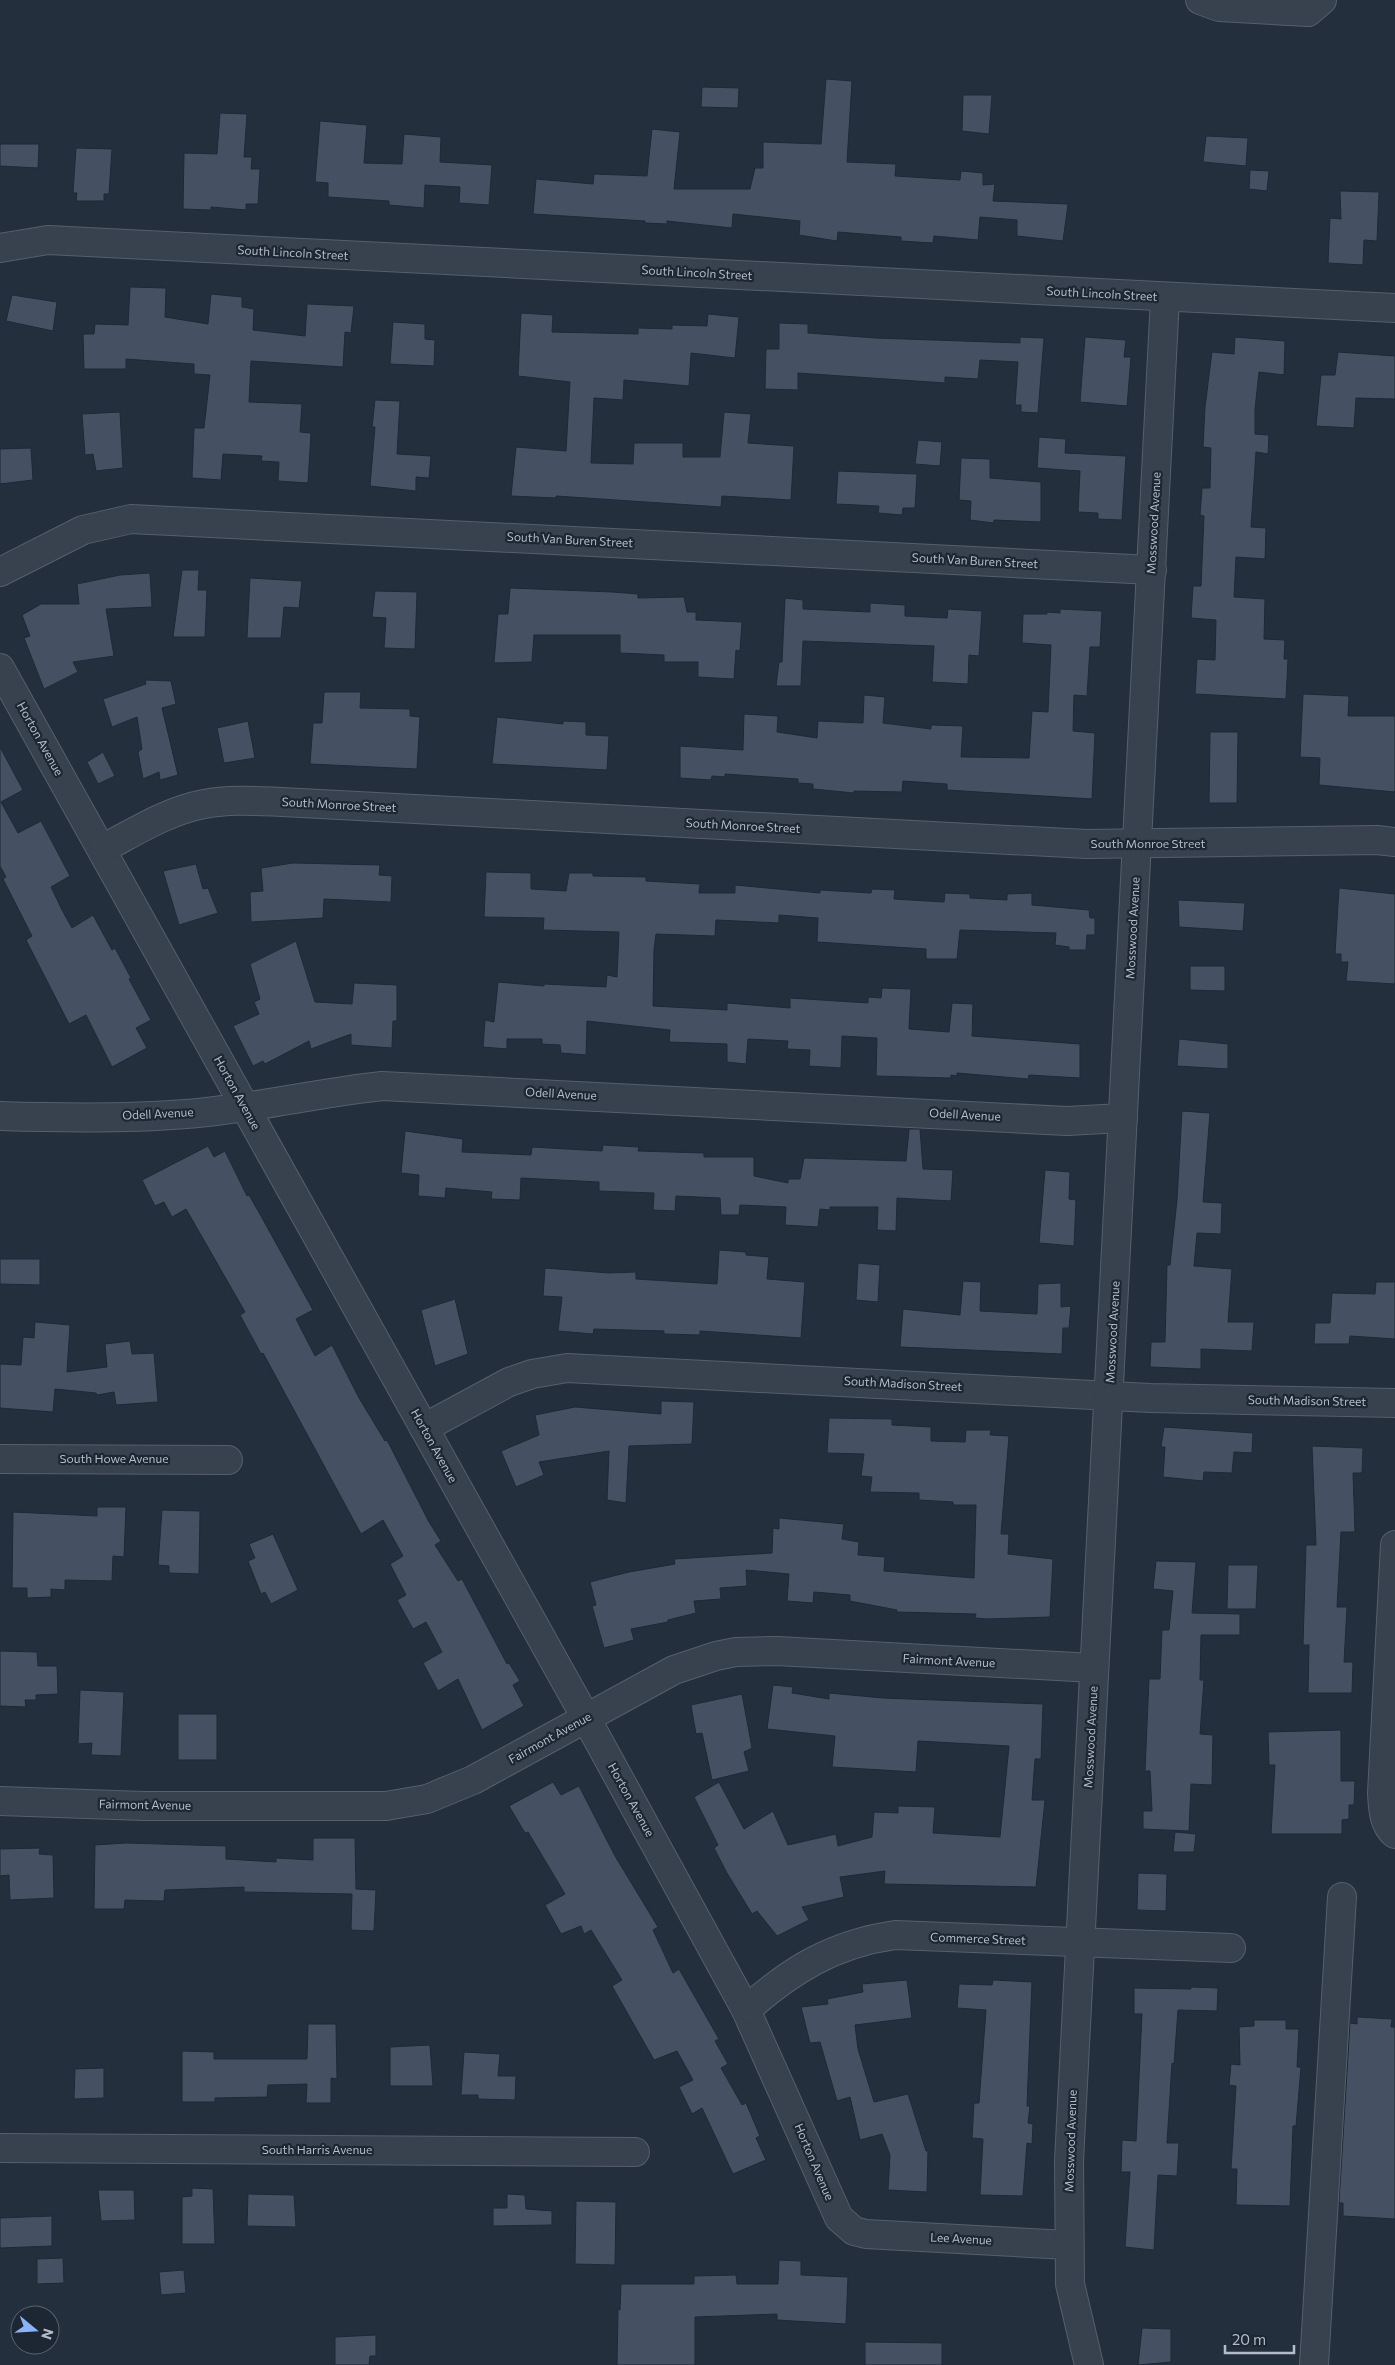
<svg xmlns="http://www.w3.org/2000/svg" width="1395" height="2365" viewBox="0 0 1395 2365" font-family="Commissioner,sans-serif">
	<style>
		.building { fill: #455162; stroke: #1f2835 }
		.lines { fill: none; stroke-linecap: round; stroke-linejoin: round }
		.minor-casing { stroke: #565f6c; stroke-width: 30 }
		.minor { stroke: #38414e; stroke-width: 28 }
		.labels { text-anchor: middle; stroke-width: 4.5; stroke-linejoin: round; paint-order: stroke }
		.street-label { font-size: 12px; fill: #b4bcc9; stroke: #1d2633 }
	</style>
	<rect width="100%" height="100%" fill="#242f3e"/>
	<!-- building -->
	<g class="building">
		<polygon points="826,79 852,81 847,162 896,164 895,176 960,180 961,171 983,173 983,185 995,184 993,201 1068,204 1063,241 1017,236 1017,220 980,217 978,240 934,236 933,243 901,241 901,237 838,232 837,241 799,235 800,221 733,214 732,228 667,221 667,224 645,223 645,221 533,214 536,179 593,184 594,174 647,176 652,129 680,132 674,189 750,189 755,168 763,168 763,142 821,144"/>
		<polygon points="702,87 739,88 738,108 701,107"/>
		<polygon points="963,95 992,95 989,134 962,131"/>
		<polygon points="220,113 247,114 244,157 252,157 251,169 260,169 258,204 246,204 246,210 211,207 211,210 183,209 184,153 217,154"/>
		<polygon points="320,121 367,125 364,163 402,164 404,134 441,137 440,162 492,165 489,205 459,203 460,187 425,185 424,208 389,205 389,201 328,197 328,183 315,182"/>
		<polygon points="1206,136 1248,138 1246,166 1203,162"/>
		<polygon points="0,144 39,144 38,168 0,166"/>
		<polygon points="76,148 112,149 109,194 104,194 104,201 76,201 77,193 73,193"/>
		<polygon points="1250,170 1269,171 1267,191 1249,189"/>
		<polygon points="1340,191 1379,192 1377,241 1364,240 1363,265 1328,263 1330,218 1341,219"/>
		<polygon points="130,287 166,288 165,317 208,324 211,294 242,297 242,307 254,309 253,330 305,336 307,304 354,306 351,333 345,332 343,367 251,361 249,402 302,404 300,432 311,433 308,483 278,481 279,462 261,461 262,456 223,454 221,480 192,478 194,428 204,428 210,375 194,374 194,364 126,359 126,369 84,369 83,334 94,334 95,324 128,325"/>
		<polygon points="12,295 57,302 53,331 6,321"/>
		<polygon points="521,313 553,315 552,332 638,334 638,328 672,329 672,325 707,326 708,314 739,317 735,358 691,353 689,386 624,380 623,400 594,398 591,463 633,464 634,443 683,443 683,457 720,457 724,412 751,414 748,443 794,446 791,500 722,496 721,507 556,496 556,498 511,496 516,447 566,451 570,382 518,376"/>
		<polygon points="393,322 425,324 425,339 435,340 434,366 390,364"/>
		<polygon points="779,323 808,324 808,333 876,338 1020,343 1020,337 1044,338 1038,413 1021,412 1021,405 1015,405 1018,362 980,360 978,379 945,377 945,383 798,373 798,390 765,389 766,349 779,349"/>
		<polygon points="1085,337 1126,340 1124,357 1131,357 1127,406 1080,402"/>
		<polygon points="1235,337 1285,341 1284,375 1259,372 1255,409 1255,434 1269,435 1268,454 1256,452 1251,527 1266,528 1265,559 1236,557 1234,597 1265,599 1264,639 1285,640 1284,659 1288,659 1286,699 1195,694 1197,659 1215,660 1216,620 1191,618 1193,586 1201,586 1204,516 1200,515 1202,488 1210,488 1211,448 1203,447 1205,407 1212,352 1234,354"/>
		<polygon points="1338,352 1395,356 1395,399 1356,398 1354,428 1316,426 1321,375 1335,375"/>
		<polygon points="375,400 400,401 397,454 431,456 429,478 416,477 416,491 370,486 375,427 372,427"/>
		<polygon points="120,412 123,468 96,471 93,454 85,455 82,414"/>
		<polygon points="1039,437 1066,439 1065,453 1126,456 1122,520 1098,519 1098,513 1078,512 1080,471 1037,468"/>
		<polygon points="918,440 942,442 940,466 915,464"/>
		<polygon points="31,448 33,480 0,484 0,449"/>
		<polygon points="961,458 990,459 990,478 1041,482 1041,522 994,520 994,523 970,520 971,501 959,500"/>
		<polygon points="838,471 917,474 915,508 903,508 902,515 878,513 879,506 836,504"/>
		<polygon points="182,570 199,570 198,590 207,590 205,637 173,637"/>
		<polygon points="150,573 152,607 106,609 114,656 73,662 78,672 44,689 24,638 30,636 22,615 41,604 79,604 77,584 120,575"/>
		<polygon points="250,578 302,581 299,608 284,607 281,638 247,638"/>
		<polygon points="510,588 612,592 638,594 638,598 684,597 687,612 696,612 696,620 742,622 740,651 736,650 734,679 698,677 698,662 664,662 664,655 620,653 620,635 534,635 532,662 494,663 498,614 508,614"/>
		<polygon points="375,591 417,592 415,649 384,648 386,618 372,617"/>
		<polygon points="785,598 803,600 803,609 870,612 870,603 905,605 905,616 947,618 948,609 982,611 979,656 969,655 968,684 932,682 934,646 803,641 801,686 776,686 779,662 782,662"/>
		<polygon points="1060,609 1102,611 1100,647 1090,647 1087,696 1074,695 1073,731 1095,733 1092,799 947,790 947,784 903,781 902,792 854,791 854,793 813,789 813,784 798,783 798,779 725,774 725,777 712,776 711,780 680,778 680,746 743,750 744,714 778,716 777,732 817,738 818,721 863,723 864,695 885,697 883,723 931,729 931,725 963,726 961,757 1029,758 1032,711 1048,712 1051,645 1022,643 1023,614 1047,614 1047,612 1060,613"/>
		<polygon points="145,680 171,681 176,704 162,708 178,775 160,780 159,772 143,779 138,752 142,749 137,717 112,727 103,699 146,684"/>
		<polygon points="324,692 361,692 360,708 410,709 410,716 420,717 417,769 310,764 313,723 322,723"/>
		<polygon points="1303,694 1349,696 1348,716 1395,716 1395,792 1319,785 1320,758 1300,757"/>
		<polygon points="497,717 563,724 563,721 586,722 586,735 609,736 607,770 492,764"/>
		<polygon points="248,721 255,758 224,763 217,728"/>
		<polygon points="1210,732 1238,732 1237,803 1209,803"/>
		<polygon points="0,747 23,790 1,802 18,833 41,821 70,876 51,887 62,910 72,928 93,915 112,950 115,948 131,978 129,979 151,1020 136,1028 147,1048 112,1067 86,1015 69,1024 26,940 32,936 3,879 6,877 0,866"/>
		<polygon points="103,752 115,776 98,784 87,762"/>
		<polygon points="293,863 380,865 379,875 392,876 391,902 324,899 323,918 251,922 250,892 263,891 261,868"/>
		<polygon points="196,864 203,889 208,888 218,913 179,925 163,871"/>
		<polygon points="486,872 531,873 531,889 566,891 569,873 593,873 593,876 646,877 646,881 700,884 699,893 735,893 735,885 820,893 820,890 871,893 872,889 895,890 894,899 944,902 945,893 970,894 970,898 1007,900 1007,894 1032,893 1032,905 1089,910 1090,918 1095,918 1095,935 1087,935 1086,950 1069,950 1069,947 1055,945 1056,933 960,930 957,959 926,959 926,949 817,942 818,918 779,915 779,923 716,920 715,936 656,934 654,950 653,1006 727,1010 727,1003 790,1008 790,998 868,1003 868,997 881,998 882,988 911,989 909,1029 949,1032 952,1003 973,1004 972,1036 1080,1044 1080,1078 1029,1075 1028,1079 957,1073 957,1076 951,1075 951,1078 876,1076 877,1038 842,1036 841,1068 809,1066 810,1050 787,1049 788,1041 748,1039 746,1064 727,1062 727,1044 669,1042 670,1030 587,1021 586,1055 561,1053 560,1045 542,1044 542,1039 507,1039 507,1049 483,1047 485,1020 494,1022 498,982 544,986 544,984 606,987 607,975 617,977 619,932 543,930 544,918 484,917"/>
		<polygon points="1339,888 1395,894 1395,984 1346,981 1348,962 1341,962 1341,954 1335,954"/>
		<polygon points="1178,900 1245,903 1243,931 1179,927"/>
		<polygon points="296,941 315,1002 352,1004 354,983 397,985 397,1021 393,1021 392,1048 351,1045 351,1034 311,1049 309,1041 265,1064 263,1061 253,1066 233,1026 259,1014 254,1002 260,999 250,964"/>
		<polygon points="1190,966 1225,966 1225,991 1190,990"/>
		<polygon points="1179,1039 1228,1044 1228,1069 1177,1066"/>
		<polygon points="1182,1111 1210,1113 1203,1202 1222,1203 1221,1234 1197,1233 1194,1266 1232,1269 1228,1322 1254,1322 1252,1351 1201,1349 1201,1369 1150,1367 1151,1342 1165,1342 1167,1265 1170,1265 1177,1200"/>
		<polygon points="909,1129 920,1129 923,1169 953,1170 951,1201 897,1198 896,1231 877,1230 878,1207 830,1207 830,1210 820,1209 818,1227 785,1225 786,1207 740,1205 739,1215 721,1215 720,1198 676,1196 675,1211 653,1210 654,1193 599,1191 599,1182 521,1178 520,1200 491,1199 492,1192 446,1188 445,1198 418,1196 419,1175 401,1173 405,1131 463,1139 462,1152 531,1155 532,1147 602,1151 603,1145 639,1147 638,1151 704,1153 704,1157 754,1157 754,1176 788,1183 788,1179 800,1179 804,1158 906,1161"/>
		<polygon points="208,1146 214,1157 225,1151 247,1196 249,1195 261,1216 313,1310 296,1319 315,1356 332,1345 359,1398 385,1441 387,1440 429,1522 441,1541 435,1545 458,1581 462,1579 507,1664 509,1663 520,1681 513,1685 524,1706 482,1730 458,1679 438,1691 423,1663 442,1652 426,1622 413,1629 397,1600 406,1595 390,1564 403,1556 383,1520 361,1534 263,1353 261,1354 240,1315 245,1312 186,1209 172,1217 164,1202 155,1206 142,1180"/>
		<polygon points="1045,1170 1070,1172 1069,1199 1076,1200 1074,1246 1039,1243"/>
		<polygon points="719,1250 746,1252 746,1255 769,1257 767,1279 805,1282 801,1338 700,1331 700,1335 664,1334 664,1331 594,1329 593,1334 558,1331 562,1297 543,1296 545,1268 609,1273 636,1272 636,1279 717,1284"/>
		<polygon points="0,1259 40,1259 40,1285 0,1284"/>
		<polygon points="858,1263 880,1265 878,1302 856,1300"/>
		<polygon points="963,1281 981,1282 980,1311 1037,1314 1038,1284 1061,1283 1061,1307 1071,1306 1069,1328 1063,1328 1062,1354 900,1347 903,1309 960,1315"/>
		<polygon points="1376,1282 1395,1282 1395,1339 1350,1336 1349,1344 1314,1344 1315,1323 1330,1323 1332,1293 1375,1294"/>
		<polygon points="455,1299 468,1354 435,1366 421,1310"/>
		<polygon points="35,1322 70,1325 67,1372 107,1367 105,1344 130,1341 132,1354 154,1353 158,1402 116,1405 114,1392 97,1395 96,1393 55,1389 53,1412 0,1408 0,1364 21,1365 23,1337 34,1338"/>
		<polygon points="661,1401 694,1402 692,1444 629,1446 626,1503 607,1500 609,1451 539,1462 544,1475 516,1487 501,1451 539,1435 535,1415 575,1407 661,1414"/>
		<polygon points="829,1418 892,1419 892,1425 931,1427 931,1441 965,1442 966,1430 991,1430 990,1435 1009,1436 1001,1534 1009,1534 1008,1554 1053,1559 1050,1617 987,1619 975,1618 976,1614 896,1612 897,1610 850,1601 850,1595 814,1592 813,1603 787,1601 789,1574 746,1570 747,1586 720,1588 721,1599 694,1601 696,1613 668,1620 668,1622 631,1629 634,1640 604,1648 592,1606 596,1605 590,1582 629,1572 675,1564 674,1559 772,1553 773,1528 779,1529 779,1518 844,1524 842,1539 859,1542 858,1555 885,1557 884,1571 974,1578 976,1505 953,1505 953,1502 919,1500 919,1493 870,1492 872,1477 861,1476 864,1454 827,1453"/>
		<polygon points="1164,1427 1253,1433 1252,1453 1234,1452 1232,1473 1204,1472 1203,1481 1163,1477 1165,1447 1161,1447"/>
		<polygon points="1312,1446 1363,1448 1362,1473 1353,1473 1355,1532 1341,1532 1337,1607 1347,1607 1344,1662 1353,1662 1352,1693 1308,1693 1309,1645 1303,1645 1306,1545 1316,1545"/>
		<polygon points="97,1507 126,1507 124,1557 113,1556 112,1581 65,1580 65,1590 51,1589 51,1597 27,1598 27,1588 12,1588 13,1512 97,1516"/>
		<polygon points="162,1510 200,1511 199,1574 169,1573 169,1566 158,1565"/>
		<polygon points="273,1534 298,1590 271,1604 265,1592 261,1594 248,1561 255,1558 249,1544"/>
		<polygon points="1156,1561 1196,1562 1192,1613 1240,1614 1240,1635 1201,1635 1200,1680 1204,1680 1200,1734 1213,1735 1212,1785 1191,1784 1189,1831 1143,1829 1143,1811 1152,1811 1150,1771 1145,1771 1149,1679 1160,1679 1162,1630 1169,1630 1173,1591 1153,1589"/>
		<polygon points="1228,1565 1258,1565 1256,1609 1227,1609"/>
		<polygon points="0,1651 37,1652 38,1666 57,1666 58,1694 36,1695 36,1700 25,1700 26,1707 0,1706"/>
		<polygon points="773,1685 793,1687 792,1693 829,1699 829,1693 883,1698 1043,1704 1041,1759 1035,1759 1032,1800 1045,1800 1036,1887 884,1884 885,1871 840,1877 844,1897 802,1907 809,1920 777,1936 757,1911 752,1914 727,1873 714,1848 718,1845 694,1797 719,1782 744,1829 773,1811 788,1845 836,1834 838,1846 872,1837 874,1812 898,1813 898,1806 935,1807 933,1833 1000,1837 1009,1746 918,1741 916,1772 832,1767 835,1736 767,1729"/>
		<polygon points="80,1690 124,1692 121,1756 91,1755 92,1743 78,1744"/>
		<polygon points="742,1694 752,1748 744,1752 749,1771 712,1780 702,1733 696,1734 691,1705"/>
		<rect x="178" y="1714" width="39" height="46"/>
		<polygon points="1341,1730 1341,1781 1355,1781 1354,1805 1349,1805 1349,1819 1342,1820 1342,1834 1271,1834 1275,1765 1269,1765 1268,1732"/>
		<polygon points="553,1782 561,1795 579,1786 615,1856 658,1927 653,1930 673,1973 679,1969 719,2039 715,2041 728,2064 721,2068 742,2105 746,2103 760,2136 756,2138 766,2160 733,2174 702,2108 692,2114 679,2087 693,2080 677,2051 654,2060 612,1986 622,1980 591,1930 584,1934 581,1926 561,1934 545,1905 565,1894 528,1832 525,1833 509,1806"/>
		<polygon points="1175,1832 1196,1834 1194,1852 1173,1852"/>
		<polygon points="313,1838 355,1838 356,1889 376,1890 374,1931 351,1930 352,1894 244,1892 244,1887 165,1890 164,1901 125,1900 124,1909 94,1909 95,1845 126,1843 226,1846 226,1859 276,1862 276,1858 313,1860"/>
		<polygon points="40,1848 39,1854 53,1855 54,1898 10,1900 9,1875 0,1876 0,1849"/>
		<polygon points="1138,1873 1167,1874 1166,1911 1137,1910"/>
		<polygon points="907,1980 912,2018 855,2025 858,2049 874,2102 908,2094 926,2151 928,2151 927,2192 888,2190 890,2155 882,2134 860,2140 850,2097 837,2101 820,2042 810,2043 801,2007 828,2004 827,1999 863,1992 862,1984"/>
		<polygon points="993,1980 1032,1982 1027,2106 1030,2106 1028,2123 1033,2124 1032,2144 1027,2143 1023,2196 980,2195 983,2139 972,2138 974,2103 979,2103 986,2010 957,2008 959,1984 992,1985"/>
		<polygon points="1191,1987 1218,1988 1217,2011 1178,2010 1174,2064 1172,2063 1167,2143 1179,2143 1177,2176 1158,2175 1154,2250 1125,2247 1130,2172 1121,2172 1122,2140 1136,2141 1142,2014 1134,2014 1134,1988 1191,1989"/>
		<polygon points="1357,2017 1392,2019 1391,2027 1395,2027 1395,2219 1343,2216 1343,2203 1339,2203 1350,2023 1357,2024"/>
		<polygon points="1254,2020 1286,2020 1286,2029 1299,2029 1297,2067 1301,2067 1296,2126 1293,2126 1290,2206 1236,2205 1237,2169 1231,2169 1236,2086 1229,2085 1231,2064 1240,2065 1239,2027 1254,2026"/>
		<polygon points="308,2024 336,2024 337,2079 331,2078 331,2103 306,2103 307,2084 268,2085 267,2097 215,2098 215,2102 182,2102 182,2051 214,2052 214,2059 307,2059"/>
		<polygon points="430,2045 433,2086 390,2086 390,2047"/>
		<polygon points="464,2052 500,2054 498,2076 516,2076 515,2100 478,2099 478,2095 461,2095"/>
		<polygon points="104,2068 104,2098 74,2099 75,2069"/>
		<polygon points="192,2188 213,2189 215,2244 182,2244 182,2197 192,2196"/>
		<polygon points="98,2190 134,2190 135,2220 101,2221"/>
		<polygon points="248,2194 294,2195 296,2227 247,2226"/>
		<polygon points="507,2194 525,2195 526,2209 552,2211 552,2225 493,2226 493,2208 507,2208"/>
		<polygon points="576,2201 616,2202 615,2265 575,2264"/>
		<polygon points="52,2216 52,2246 0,2248 0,2218"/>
		<polygon points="63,2258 64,2283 37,2284 37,2259"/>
		<polygon points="779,2260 801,2261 801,2275 848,2277 846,2324 777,2320 777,2314 695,2317 695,2365 617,2365 618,2309 620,2310 621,2284 694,2284 694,2276 736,2275 737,2284 778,2284"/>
		<polygon points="184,2270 186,2293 161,2295 159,2272"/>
		<polygon points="1142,2328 1171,2329 1171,2362 1138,2365"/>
		<polygon points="376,2335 376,2356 370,2356 369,2365 335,2365 335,2337"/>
		<polygon points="865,2342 942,2343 942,2365 865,2365"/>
	</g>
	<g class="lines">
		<!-- minor casing -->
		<g class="minor-casing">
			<g id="minor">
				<polyline points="1200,0 1219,7 1308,12 1322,0"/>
				<polyline points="0,248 48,240 1395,308"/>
				<polyline points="0,572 83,530 131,519 1152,570"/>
				<polyline points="0,668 586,1718 746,2010 839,2218 854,2231 866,2234 1068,2245"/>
				<path d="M 102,849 C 135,832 167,811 204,804 C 230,799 256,801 282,802 L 1087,844 L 1377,840 L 1395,842"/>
				<path d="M 0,1116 C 62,1118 124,1119 186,1114 C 252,1109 316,1093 382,1086 L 1067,1121 L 1123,1118"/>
				<polyline points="424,1428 509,1382 532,1374 567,1368 1150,1398 1395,1403"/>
				<polyline points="0,1459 228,1460"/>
				<path d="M 1395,1545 L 1382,1793 C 1383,1808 1383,1824 1395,1834"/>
				<polyline points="0,1801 144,1806 386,1806 427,1799 473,1780 674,1670 716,1656 736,1652 777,1651 1094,1668"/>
				<path d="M 746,2010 C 791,1970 833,1944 895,1935 L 1231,1948"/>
				<polyline points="0,2148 635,2152"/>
				<polyline points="1089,2365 1070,2284 1069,2161 1165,298"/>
				<polyline points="1314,2365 1342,1897"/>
			</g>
		</g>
		<!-- minor -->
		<use href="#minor" class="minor"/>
	</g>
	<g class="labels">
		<!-- street labels -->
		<g class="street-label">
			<text transform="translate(293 253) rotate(3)" y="4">South Lincoln Street</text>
			<text transform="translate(697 273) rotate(3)" y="4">South Lincoln Street</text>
			<text transform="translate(1102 294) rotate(3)" y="4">South Lincoln Street</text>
			<text transform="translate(1154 523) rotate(-87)" y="4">Mosswood Avenue</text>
			<text transform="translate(570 540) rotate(3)" y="4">South Van Buren Street</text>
			<text transform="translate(975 561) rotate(3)" y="4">South Van Buren Street</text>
			<text transform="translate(40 739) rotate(61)" y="4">Horton Avenue</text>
			<text transform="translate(339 805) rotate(3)" y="4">South Monroe Street</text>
			<text transform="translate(743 826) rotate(3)" y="4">South Monroe Street</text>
			<text x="1148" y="848">South Monroe Street</text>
			<text transform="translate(1133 928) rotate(-87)" y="4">Mosswood Avenue</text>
			<text transform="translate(237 1093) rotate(61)" y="4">Horton Avenue</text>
			<text transform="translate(561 1094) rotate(3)" y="4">Odell Avenue</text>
			<text transform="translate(158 1114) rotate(-3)" y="4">Odell Avenue</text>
			<text transform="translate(965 1115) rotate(3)" y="4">Odell Avenue</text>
			<text transform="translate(1113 1332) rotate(-87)" y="4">Mosswood Avenue</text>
			<text transform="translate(903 1384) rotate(3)" y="4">South Madison Street</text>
			<text transform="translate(1307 1401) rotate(1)" y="4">South Madison Street</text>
			<text transform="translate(434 1446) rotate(61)" y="4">Horton Avenue</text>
			<text x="114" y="1463">South Howe Avenue</text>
			<text transform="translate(949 1661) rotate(3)" y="4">Fairmont Avenue</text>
			<text transform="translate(1091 1737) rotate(-87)" y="4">Mosswood Avenue</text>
			<text transform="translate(550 1738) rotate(-29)" y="4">Fairmont Avenue</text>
			<text transform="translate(631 1800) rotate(61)" y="4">Horton Avenue</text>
			<text transform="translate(145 1805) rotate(1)" y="4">Fairmont Avenue</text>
			<text transform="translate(978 1939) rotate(2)" y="4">Commerce Street</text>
			<text transform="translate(1071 2141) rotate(-88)" y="4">Mosswood Avenue</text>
			<text x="317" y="2154">South Harris Avenue</text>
			<text transform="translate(814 2162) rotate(67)" y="4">Horton Avenue</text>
			<text transform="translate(961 2239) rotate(3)" y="4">Lee Avenue</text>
		</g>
	</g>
	<!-- north arrow -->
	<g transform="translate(35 2330) rotate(108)"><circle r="24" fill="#1d2633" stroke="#59626f"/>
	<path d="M0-4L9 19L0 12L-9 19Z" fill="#8ab4f8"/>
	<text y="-8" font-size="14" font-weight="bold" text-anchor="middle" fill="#b4bcc9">N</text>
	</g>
	<!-- scale -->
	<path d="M1225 2345v8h69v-8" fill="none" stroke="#b4bcc9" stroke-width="2.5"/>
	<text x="1232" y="2345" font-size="15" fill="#b4bcc9" stroke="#1d2633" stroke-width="4" paint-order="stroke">20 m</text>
</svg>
